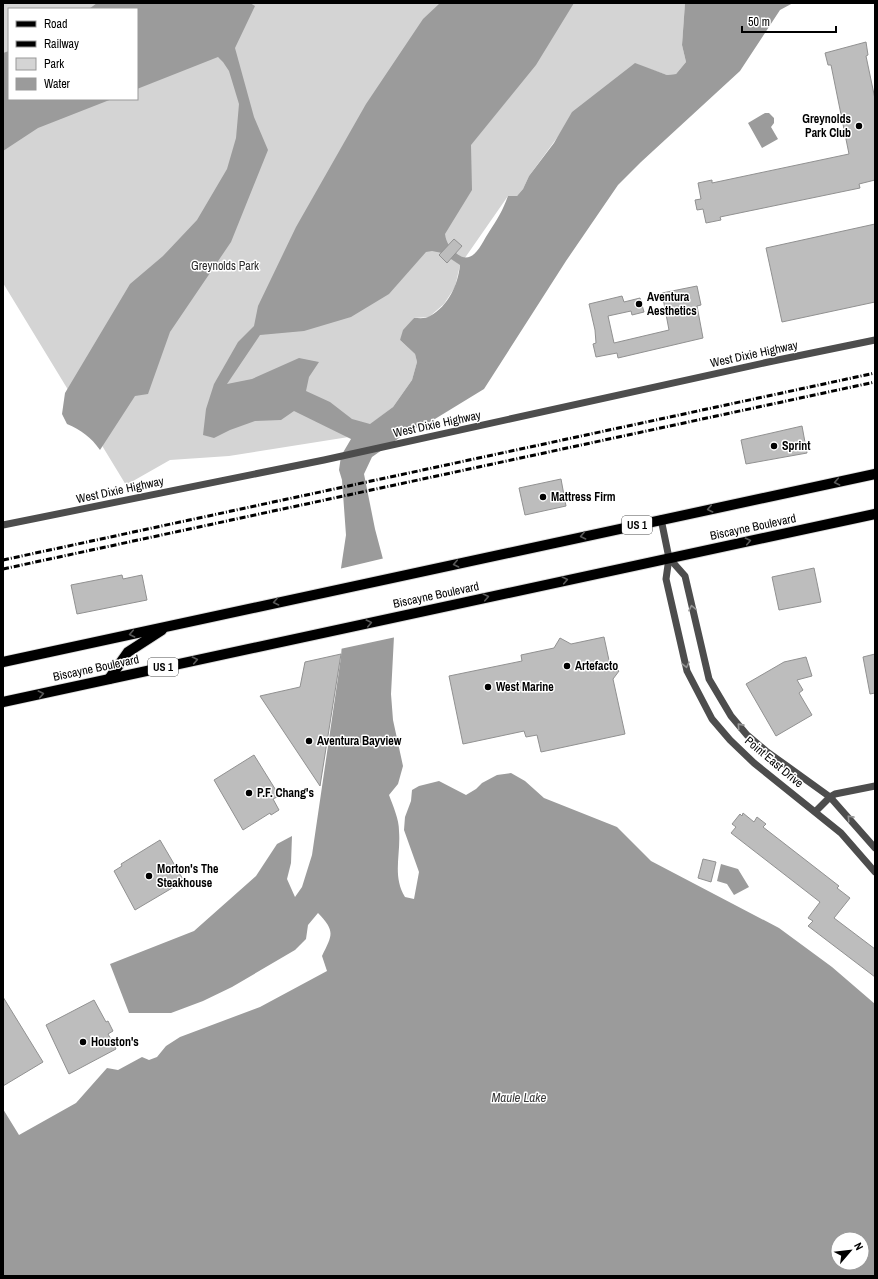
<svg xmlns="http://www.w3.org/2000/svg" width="878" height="1279" viewBox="0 0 878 1279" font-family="'Archivo Narrow',sans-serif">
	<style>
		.green { fill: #d4d4d4; fill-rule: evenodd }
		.water { fill: #9b9b9b; fill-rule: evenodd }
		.pier { fill: #fff }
		.building { fill: #bdbdbd; stroke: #919191 }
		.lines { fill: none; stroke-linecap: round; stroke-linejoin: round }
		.major-casing { stroke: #dbdbdb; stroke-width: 12 }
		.minor { stroke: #4d4d4d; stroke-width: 7 }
		.major { stroke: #000; stroke-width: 10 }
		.rail { stroke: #000; stroke-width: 3; stroke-dasharray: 6 2 1 2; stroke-linecap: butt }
		.oneway { stroke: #595959 }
		.oneway2 { stroke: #949494 }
		.poi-dot { fill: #000; stroke: #fff; stroke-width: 1.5 }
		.labels { text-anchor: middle; stroke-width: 3; stroke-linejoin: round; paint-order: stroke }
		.shield { fill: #fff; stroke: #4c4c4c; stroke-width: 1 }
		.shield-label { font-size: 11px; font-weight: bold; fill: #000 }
		.poi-label { font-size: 12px; font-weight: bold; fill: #000; stroke: #fff; text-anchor: start }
		.park-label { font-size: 12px; fill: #2b2b2b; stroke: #fff }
		.street-label { font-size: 12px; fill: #000; stroke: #fff }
		.water-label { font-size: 13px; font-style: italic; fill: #3c3c3c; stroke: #fff }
	</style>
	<rect width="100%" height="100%" fill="#fff"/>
	<!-- green -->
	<path class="green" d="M 3,3 L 685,3 L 682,45 L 686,62 L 676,74 L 667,75 L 635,64 L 562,131 L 529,176 L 523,189 L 517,196 L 508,196 L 460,265 L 455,287 L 444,304 L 429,317 L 414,318 L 400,340 L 415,354 L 417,362 L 412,380 L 393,407 L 355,436 L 229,456 L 170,460 L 126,485 L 3,283 ZM 9,9 L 137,9 L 137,99 L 9,99 Z"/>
	<!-- water -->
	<g class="water">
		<path d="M 97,3 L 250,3 L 255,6 L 235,48 L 254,117 L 268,150 L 231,242 L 170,332 L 148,394 L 135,396 L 100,450 C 91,437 81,430 67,424 L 62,414 L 65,393 L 130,284 L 163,256 L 197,220 L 227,169 L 236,138 L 239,104 L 229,71 L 223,62 L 218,57 L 137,89 L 137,9 L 89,9 Z"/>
		<path d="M 440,3 L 574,3 L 536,65 L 471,145 L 472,190 L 445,234 C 446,242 450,248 456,253 C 473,268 482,242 489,232 C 497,220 503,210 508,196 L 517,196 L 523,189 L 529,176 L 554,143 L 572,112 L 635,63 L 667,75 L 676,74 L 686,62 L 682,45 L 685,3 L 793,3 L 780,10 L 740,71 L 641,162 L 618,185 L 566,261 L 484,389 L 430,422 L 409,431 L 372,457 L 364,474 L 375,529 L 388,578 L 395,617 L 391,694 L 393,720 L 403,766 L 398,784 L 389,795 C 393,806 399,819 399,831 C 401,854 392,876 405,897 L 414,899 L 419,872 L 404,830 L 405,817 L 411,801 L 412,790 L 419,786 L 439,781 L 466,795 L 476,789 L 482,783 L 497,775 L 511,773 L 525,781 L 544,798 L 617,827 L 651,861 L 779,928 L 832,967 L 875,1004 L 875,1276 L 3,1276 L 3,1109 L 19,1135 L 76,1103 L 107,1068 L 118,1070 L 142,1057 L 149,1060 L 157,1057 L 166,1046 L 180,1037 L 260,1007 L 327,971 L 322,956 C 333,934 335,931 318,913 L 308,925 L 306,939 L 295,950 L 232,987 L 203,1001 L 171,1013 L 129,1013 L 110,964 L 194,931 L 256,876 L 277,844 L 292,836 L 291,863 L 287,879 L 295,897 L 302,887 L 312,855 L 341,657 L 343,628 L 338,588 L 346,535 L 342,480 L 339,470 L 341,456 L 351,439 L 294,411 L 281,420 L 255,421 L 230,430 L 214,438 L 203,435 L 206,409 L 214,384 L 238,342 L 254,326 L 258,306 L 296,227 L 366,104 L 423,19 ZM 432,251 L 442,253 L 460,265 C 458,285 448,306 430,316 C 426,319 419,318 414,318 L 403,330 L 400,340 L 415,354 L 417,362 L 412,380 L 393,407 L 370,424 L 352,419 L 330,402 L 306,391 L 309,377 L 319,362 L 299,358 L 252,379 L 227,384 L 260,335 L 304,331 L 351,317 L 389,294 L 426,252 ZM 838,1239 L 862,1239 L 862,1263 L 838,1263 Z"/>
		<polygon points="9,51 9,99 112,99 38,128 3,151 3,53"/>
		<polygon points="765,113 769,113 774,118 774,123 771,127 778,139 762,148 748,123"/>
		<polygon points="721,864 738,869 749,887 734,895 727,884 717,881"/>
	</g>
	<!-- pier -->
	<polygon class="pier" points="385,558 397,616 396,637 340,649 341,628 336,588 339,569"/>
	<!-- building -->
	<g class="building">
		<polygon points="866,42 868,55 866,56 875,99 875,180 859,184 860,188 720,217 721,220 706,223 703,209 697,210 695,200 701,199 698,183 712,180 712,183 849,154 831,65 828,65 825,53"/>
		<polygon points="875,224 875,302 782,322 766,248"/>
		<polygon points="454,239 462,246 447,263 439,255"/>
		<polygon points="697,286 701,305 697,306 703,338 618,358 617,353 596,357 593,344 596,343 595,330 589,304 622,296 624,302 640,298 644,312 632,315 631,311 608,316 614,343 669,330 662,293"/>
		<polygon points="802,426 807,453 746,464 741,440"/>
		<polygon points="561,479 566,506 525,515 519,488"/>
		<polygon points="814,568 821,602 779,610 772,577"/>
		<polygon points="122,575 123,579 142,575 147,600 77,614 71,585"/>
		<polygon points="604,637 610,665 619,671 613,679 625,734 541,752 537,735 526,737 524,731 463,744 449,676 522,661 521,655 554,648 560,638 571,644"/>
		<polygon points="341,654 320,786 260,696 300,687 305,662"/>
		<polygon points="875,654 875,693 870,694 863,657"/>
		<polygon points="806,657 812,676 797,680 803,690 799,693 812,715 776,736 746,684 784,662"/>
		<polygon points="254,755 277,792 275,793 277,797 273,799 279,810 271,815 270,813 243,830 214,780"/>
		<polygon points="743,813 754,822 757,817 766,824 763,827 839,886 837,888 850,898 834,918 875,949 875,977 808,926 813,921 808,918 820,902 731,833 736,827 732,824 740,814 742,816"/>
		<polygon points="160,840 184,881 135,910 114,871 122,866 121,864"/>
		<polygon points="703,859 716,862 711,882 698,878"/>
		<polygon points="3,997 43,1062 3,1086"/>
		<polygon points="94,1000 106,1022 108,1021 113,1031 108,1034 116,1049 69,1074 46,1025"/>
	</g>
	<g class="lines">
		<!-- major casing -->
		<g class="major-casing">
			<g id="major">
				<polyline points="3,662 875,474"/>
				<polyline points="109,679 128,652 162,630"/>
				<polyline points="3,702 875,514"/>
			</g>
		</g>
		<!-- minor -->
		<g class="minor">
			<polyline points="661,519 669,558 666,579 687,671 712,719 730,740 754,763 841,833 875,872"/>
			<polyline points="3,525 324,460 773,361 875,340"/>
			<polyline points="669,558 685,576 709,679 731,716 747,735 766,751 830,797 875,848"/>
			<polyline points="816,811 830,797 835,794 875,786"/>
		</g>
		<!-- major -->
		<use href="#major" class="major"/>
		<!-- rail -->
		<g class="rail">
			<polyline points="3,560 875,373"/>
			<polyline points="3,569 875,382"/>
		</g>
	</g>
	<!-- one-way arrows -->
	<defs><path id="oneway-chevron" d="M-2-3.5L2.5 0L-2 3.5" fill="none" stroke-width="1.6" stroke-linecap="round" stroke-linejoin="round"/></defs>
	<g class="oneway">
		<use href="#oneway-chevron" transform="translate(837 482) rotate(168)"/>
		<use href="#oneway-chevron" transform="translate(710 509) rotate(168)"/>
		<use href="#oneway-chevron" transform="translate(583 536) rotate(168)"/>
		<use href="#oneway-chevron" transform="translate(748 541) rotate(-12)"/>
		<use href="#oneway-chevron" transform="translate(456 564) rotate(168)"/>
		<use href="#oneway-chevron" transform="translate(565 580) rotate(-12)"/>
		<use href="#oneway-chevron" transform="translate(486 597) rotate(-12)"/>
		<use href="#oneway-chevron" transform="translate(276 602) rotate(168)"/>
		<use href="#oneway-chevron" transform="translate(369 623) rotate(-13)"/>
		<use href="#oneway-chevron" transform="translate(132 634) rotate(168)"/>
		<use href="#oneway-chevron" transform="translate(195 660) rotate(-12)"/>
		<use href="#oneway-chevron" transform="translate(41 694) rotate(-12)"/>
	</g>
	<g class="oneway2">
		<use href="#oneway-chevron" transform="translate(692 608) rotate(-102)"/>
		<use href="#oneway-chevron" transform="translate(686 665) rotate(77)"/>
		<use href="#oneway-chevron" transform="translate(740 726) rotate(-132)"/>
		<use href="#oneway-chevron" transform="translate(850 818) rotate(-133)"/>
	</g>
	<!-- markers -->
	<g class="poi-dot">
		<circle cx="859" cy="126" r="4"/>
		<circle cx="639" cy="304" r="4"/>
		<circle cx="774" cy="446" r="4"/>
		<circle cx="543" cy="497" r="4"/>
		<circle cx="567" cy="666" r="4"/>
		<circle cx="488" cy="687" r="4"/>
		<circle cx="309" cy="741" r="4"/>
		<circle cx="249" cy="793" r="4"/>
		<circle cx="149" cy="876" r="4"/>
		<circle cx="83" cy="1042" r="4"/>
	</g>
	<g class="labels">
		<!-- shield labels -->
		<g class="shield">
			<rect x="622" y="516" width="30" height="18" rx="3"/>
			<rect x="148" y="658" width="30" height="18" rx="3"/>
		</g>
		<g class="shield-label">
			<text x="637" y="529">US 1</text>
			<text x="163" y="671">US 1</text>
		</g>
		<!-- poi labels -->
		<g class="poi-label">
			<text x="851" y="123" text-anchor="end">Greynolds<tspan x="851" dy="14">Park Club</tspan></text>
			<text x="647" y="301">Aventura<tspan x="647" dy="14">Aesthetics</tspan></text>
			<text x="782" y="450">Sprint</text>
			<text x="551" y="501">Mattress Firm</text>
			<text x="575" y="670">Artefacto</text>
			<text x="496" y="691">West Marine</text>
			<text x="317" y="745">Aventura Bayview</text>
			<text x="257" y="797">P.F. Chang's</text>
			<text x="157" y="873">Morton's The<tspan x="157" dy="14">Steakhouse</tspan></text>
			<text x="91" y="1046">Houston's</text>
		</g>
		<!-- park labels -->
		<g class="park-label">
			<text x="225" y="270">Greynolds Park</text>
		</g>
		<!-- street labels -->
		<g class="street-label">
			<text transform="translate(754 354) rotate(-12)" y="4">West Dixie Highway</text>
			<text transform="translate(437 424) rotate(-12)" y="4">West Dixie Highway</text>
			<text transform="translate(120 490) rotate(-12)" y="4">West Dixie Highway</text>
			<text transform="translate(753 527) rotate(-12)" y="4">Biscayne Boulevard</text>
			<text transform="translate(436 595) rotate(-12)" y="4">Biscayne Boulevard</text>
			<text transform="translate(96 668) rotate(-12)" y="4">Biscayne Boulevard</text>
			<text transform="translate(774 762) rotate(40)" y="4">Point East Drive</text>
		</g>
		<!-- water labels -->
		<g class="water-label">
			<text x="519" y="1102">Maule Lake</text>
		</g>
	</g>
	<!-- border -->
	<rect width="878" height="1279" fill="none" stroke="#000000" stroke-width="8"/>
	<!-- legend -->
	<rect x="8" y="8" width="130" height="92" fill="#ffffff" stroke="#999999"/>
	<rect x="16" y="21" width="20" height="6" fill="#000000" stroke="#999999"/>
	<text x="44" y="28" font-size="12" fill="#000000">Road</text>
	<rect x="16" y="41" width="20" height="6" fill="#000000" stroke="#999999"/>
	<text x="44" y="48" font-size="12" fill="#000000">Railway</text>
	<rect x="16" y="58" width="20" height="12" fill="#d4d4d4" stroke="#999999"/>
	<text x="44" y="68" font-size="12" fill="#000000">Park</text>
	<rect x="16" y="78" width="20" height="12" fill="#9b9b9b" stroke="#999999"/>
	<text x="44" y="88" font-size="12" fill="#000000">Water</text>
	<!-- north arrow -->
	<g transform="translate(850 1251) rotate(62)"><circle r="19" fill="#ffffff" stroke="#999999"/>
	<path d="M0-3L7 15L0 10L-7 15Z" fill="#000000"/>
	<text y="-6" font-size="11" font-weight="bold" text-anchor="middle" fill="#000000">N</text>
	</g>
	<!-- scale -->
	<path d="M742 26v6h94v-6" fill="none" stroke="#000000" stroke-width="2"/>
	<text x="748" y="26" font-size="12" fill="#000000" stroke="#ffffff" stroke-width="3" paint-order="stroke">50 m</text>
</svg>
